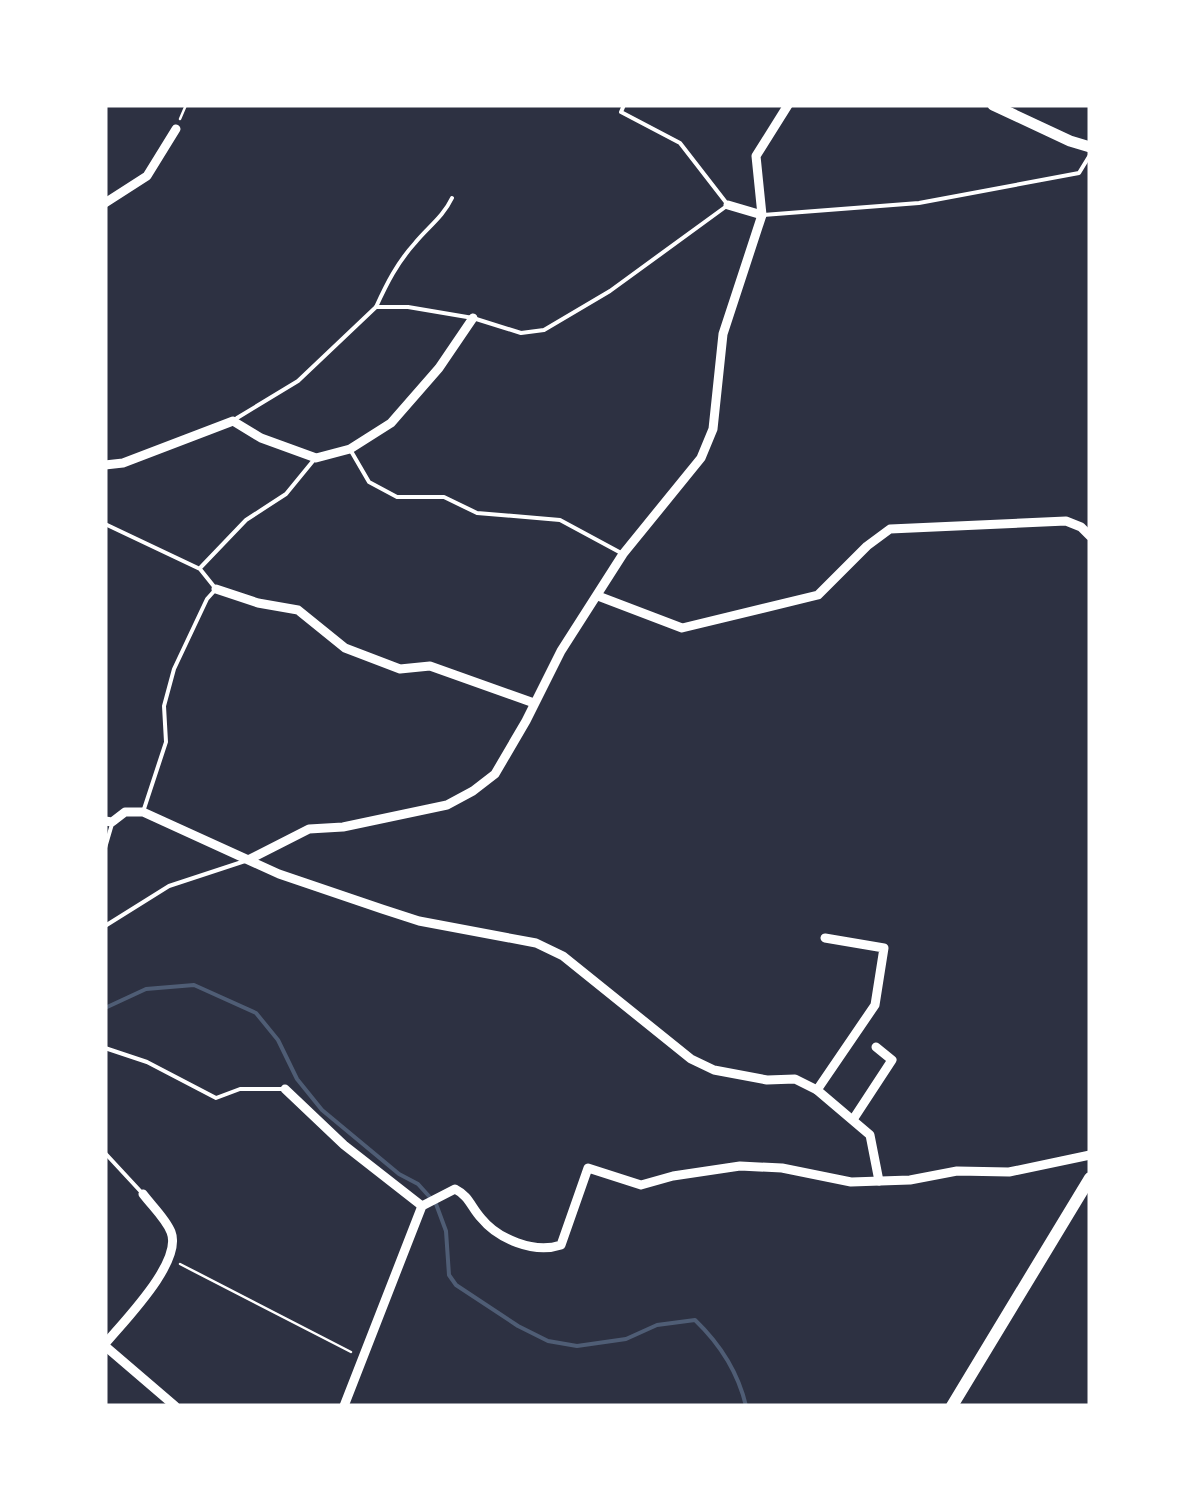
<svg xmlns="http://www.w3.org/2000/svg" width="1195" height="1511" viewBox="0 0 1195 1511" font-family="'Roboto Serif',serif">
	<style>
		.lines { fill: none; stroke-linecap: round; stroke-linejoin: round }
		.stream { stroke: #4f5d75; stroke-width: 4 }
		.path { stroke: #fff; stroke-width: 2.5 }
		.service { stroke: #fff; stroke-width: 4 }
		.minor { stroke: #fff; stroke-width: 9 }
		.tertiary { stroke: #fff; stroke-width: 11 }
		.secondary { stroke: #fff; stroke-width: 12 }
	</style>
	<rect width="100%" height="100%" fill="#2d3142"/>
	<g class="lines">
		<!-- stream -->
		<path class="stream" d="M 105,1008 L 146,989 L 194,985 L 256,1013 L 278,1040 L 297,1079 L 322,1110 L 399,1174 L 418,1184 L 436,1204 L 446,1231 L 449,1275 L 456,1285 L 518,1326 L 548,1341 L 577,1346 L 626,1339 L 657,1325 L 695,1320 C 720,1344 738,1372 746,1406"/>
		<!-- path -->
		<g class="path">
			<polyline points="180,119 186,105"/>
			<polyline points="180,1264 351,1352"/>
		</g>
		<!-- service -->
		<g class="service">
			<polyline points="763,215 919,203 1079,173 1090,155"/>
			<path d="M 376,307 C 387,283 397,263 415,243 C 428,227 443,217 452,198"/>
			<polyline points="237,418 298,381 376,307 408,307 473,318 521,333 544,330 610,291 728,205 680,143 621,112 624,105"/>
			<polyline points="351,451 369,482 397,497 444,497 477,513 560,520 623,554"/>
			<polyline points="105,524 200,569 216,589 207,599 174,669 164,706 166,742 143,812"/>
			<polyline points="201,567 246,520 286,494 313,461"/>
			<polyline points="105,848 112,824"/>
			<polyline points="105,926 169,886 245,861"/>
			<polyline points="105,1048 147,1062 216,1098 240,1089 285,1089"/>
			<polyline points="105,1153 143,1194"/>
		</g>
		<!-- minor -->
		<g class="minor">
			<polyline points="105,203 147,176 176,129"/>
			<polyline points="728,205 762,215"/>
			<polyline points="105,465 123,463 233,421 261,438 316,458 350,449 391,423 439,368 473,318"/>
			<polyline points="216,589 258,603 298,610 345,648 400,669 430,666 534,703"/>
			<polyline points="598,596 682,628 818,595 867,546 890,529 1066,521 1081,527 1090,536"/>
			<polyline points="105,821 112,822 125,812 143,812 279,874 382,909 419,921 536,943 563,956 691,1059 714,1070 767,1080 795,1079 817,1090 870,1135 879,1181"/>
			<polyline points="250,859 309,829 343,827 447,805 473,791 495,774 526,721 561,651 623,554 701,458 713,429 723,334 762,215 756,156 788,105"/>
			<polyline points="285,1089 344,1145 422,1206"/>
			<polyline points="817,1090 875,1005 884,948 825,938"/>
			<polyline points="854,1118 892,1060 876,1047"/>
			<path d="M 105,1344 C 124,1321 183,1262 171,1232 C 166,1219 152,1206 143,1194"/>
			<polyline points="105,1346 175,1406"/>
			<path d="M 344,1406 L 422,1206 L 455,1189 C 469,1196 471,1207 481,1218 C 498,1239 534,1254 561,1245 L 588,1168 L 641,1185 L 673,1176 L 740,1166 L 782,1168 L 851,1182 L 910,1180 L 957,1171 L 1009,1172 L 1090,1155"/>
		</g>
		<!-- tertiary -->
		<polyline class="tertiary" points="993,105 1070,141 1090,147"/>
		<!-- secondary -->
		<polyline class="secondary" points="952,1406 1090,1178"/>
	</g>
	<!-- border -->
	<rect width="1195" height="1511" fill="none" stroke="#ffffff" stroke-width="215"/>
</svg>
